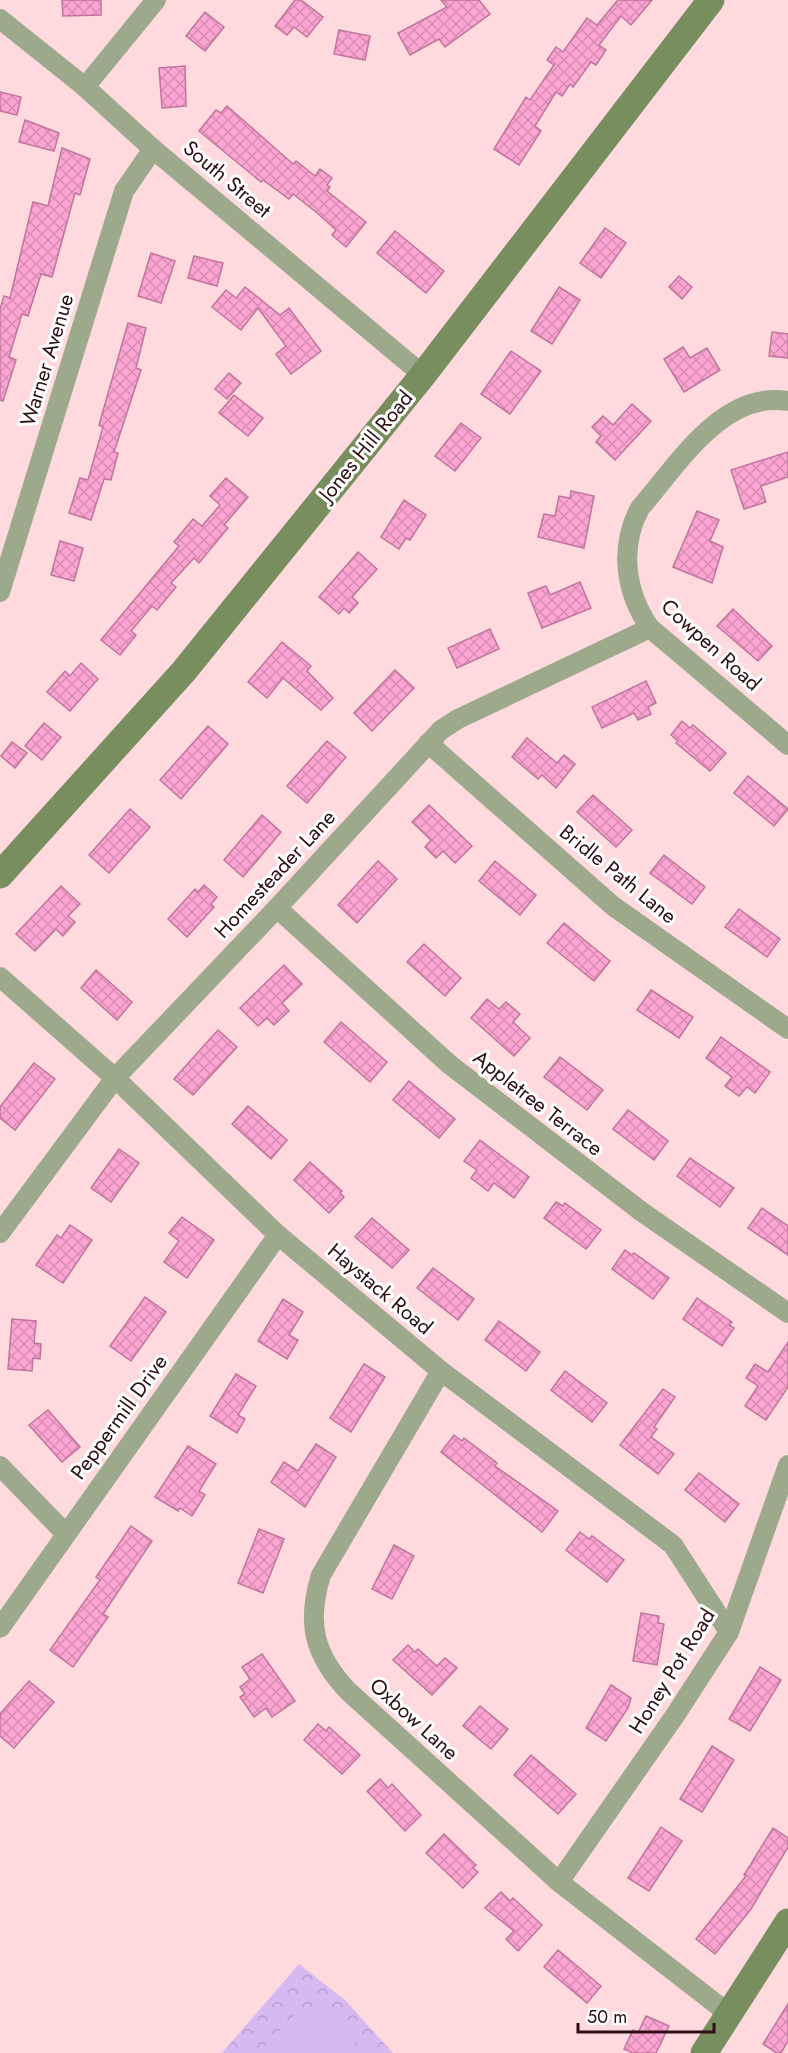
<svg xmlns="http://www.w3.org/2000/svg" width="788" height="2053" viewBox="0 0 788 2053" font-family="Jost,sans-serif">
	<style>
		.park { fill: url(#park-crowns) }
		.pitch { fill: #d6b9f1 }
		.building { fill: url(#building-cross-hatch); stroke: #bf759c; stroke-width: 1.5 }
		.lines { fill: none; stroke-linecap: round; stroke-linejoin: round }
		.street { stroke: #9caa8b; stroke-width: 20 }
		.secondary { stroke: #798e5f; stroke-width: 27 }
		.labels { text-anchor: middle; stroke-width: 6; stroke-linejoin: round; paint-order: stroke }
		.street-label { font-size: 21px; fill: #2f0f16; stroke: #fff }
	</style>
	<defs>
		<pattern id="park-crowns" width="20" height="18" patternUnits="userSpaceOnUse" patternTransform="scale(1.5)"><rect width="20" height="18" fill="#d6b9f1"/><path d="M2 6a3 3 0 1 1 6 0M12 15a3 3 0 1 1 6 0" fill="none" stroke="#b89ece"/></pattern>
		<pattern id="building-cross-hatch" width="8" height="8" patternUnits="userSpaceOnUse" patternTransform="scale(1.5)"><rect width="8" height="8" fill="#fda5d2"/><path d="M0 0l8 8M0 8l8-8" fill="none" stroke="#d98db4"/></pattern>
	</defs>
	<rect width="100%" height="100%" fill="#fed9de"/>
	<!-- park -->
	<polygon class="park" points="299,1964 346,2001 393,2053 222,2053"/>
	<!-- pitch -->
	<polygon class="pitch" points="302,2007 320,2007 363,2053 260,2053"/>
	<!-- building -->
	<g class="building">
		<polygon points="62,0 101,0 101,15 63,16"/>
		<polygon points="295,0 301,0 323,17 307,37 294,27 287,35 275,26"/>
		<polygon points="441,0 479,0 490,14 445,47 439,39 410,55 398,33 447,7"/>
		<polygon points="618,0 652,0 631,25 621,16 599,45 606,50 596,65 591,62 573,87 570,84 562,96 556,92 535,126 541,131 519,165 494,149 526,97 530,100 554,65 547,60 556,47 563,52 587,18 597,25"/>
		<polygon points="205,12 224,27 205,51 186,36"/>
		<polygon points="339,30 370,36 365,60 334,54"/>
		<polygon points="185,66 186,106 162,108 159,68"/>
		<polygon points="0,92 21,97 17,115 0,111"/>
		<polygon points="227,106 293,164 296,161 315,176 320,169 332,178 327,185 330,187 327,191 366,222 346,247 332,235 336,230 316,212 293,194 289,199 263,180 261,182 199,131 216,110 221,113"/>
		<polygon points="25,120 59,133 54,151 19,142"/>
		<polygon points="62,148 90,159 80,195 75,193 52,277 41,274 28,316 22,314 9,357 16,360 3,401 0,400 0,309 4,296 10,298 33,202 48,206"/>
		<polygon points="605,228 626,243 601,278 580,263"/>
		<polygon points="395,231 444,271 426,293 377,253"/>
		<polygon points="151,253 175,261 161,303 138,296"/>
		<polygon points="194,256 223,263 217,286 188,278"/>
		<polygon points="679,276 692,287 682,299 669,287"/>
		<polygon points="245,287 280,315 289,308 321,351 291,374 276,354 286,346 258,308 241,330 212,307 226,290 236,298"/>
		<polygon points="559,287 580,300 552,344 531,331"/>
		<polygon points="128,323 146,328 136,368 141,370 114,452 118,453 111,480 104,479 91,520 69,513 80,478 88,480 103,427 99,425"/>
		<polygon points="772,332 788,334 788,358 769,356"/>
		<polygon points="683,347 690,358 707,348 720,370 684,392 664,359"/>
		<polygon points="511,351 541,371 510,414 481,394"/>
		<polygon points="229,373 241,383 227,399 215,389"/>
		<polygon points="234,395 263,418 248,436 219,413"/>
		<polygon points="632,404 651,421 615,460 596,442 601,436 592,427 603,416 613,425"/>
		<polygon points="461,423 481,438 455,471 435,456"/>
		<polygon points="788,452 788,477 761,486 766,502 744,509 731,470"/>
		<polygon points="226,478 248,497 224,525 228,528 199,563 194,558 171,583 176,587 157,610 152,606 131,631 136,635 120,655 101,640 179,546 174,542 193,519 202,526 220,505 210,496"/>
		<polygon points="571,491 594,496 584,548 538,537 544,514 555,516 559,496 570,498"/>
		<polygon points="404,500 426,515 410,540 406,538 399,549 381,537"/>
		<polygon points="697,511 719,520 710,541 723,547 712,583 673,567"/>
		<polygon points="60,541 83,548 74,581 51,575"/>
		<polygon points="358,552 377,569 352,597 358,603 349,613 344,608 339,614 319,597"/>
		<polygon points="580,582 591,608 542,628 528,593 546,586 550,595"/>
		<polygon points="733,609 772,646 758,661 717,626"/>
		<polygon points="490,629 499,649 457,668 448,648"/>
		<polygon points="282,642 311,666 307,671 333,698 321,710 283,678 267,698 248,682"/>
		<polygon points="81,663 98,679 70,711 47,692 65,671 70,676"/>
		<polygon points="395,670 414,688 372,731 354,713"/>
		<polygon points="646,681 656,703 648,707 651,714 638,720 634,713 602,728 592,707"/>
		<polygon points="682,721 690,728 693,725 726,753 710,771 676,743 678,741 671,735"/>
		<polygon points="44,723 61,737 42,760 25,746"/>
		<polygon points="208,726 228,744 181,799 160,780"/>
		<polygon points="527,738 557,763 564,755 575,764 556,788 542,775 538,779 512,757"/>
		<polygon points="327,741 346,757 307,803 287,786"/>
		<polygon points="12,742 27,753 15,768 1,756"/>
		<polygon points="748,776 788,809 774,826 734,793"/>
		<polygon points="593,795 632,830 616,847 577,812"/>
		<polygon points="429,805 472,846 455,863 443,851 436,858 425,847 431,840 412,822"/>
		<polygon points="130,809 150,827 109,873 89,855"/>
		<polygon points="262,815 281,832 243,877 224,860"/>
		<polygon points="664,855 705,887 692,904 650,873"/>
		<polygon points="378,861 397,879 357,923 338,905"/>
		<polygon points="495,861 536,895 520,915 479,881"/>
		<polygon points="204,885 217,897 211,904 214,907 187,937 168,919 195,889 198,892"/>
		<polygon points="61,886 80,904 68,916 75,922 63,936 56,929 35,951 16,934"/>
		<polygon points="739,909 780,939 767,957 725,927"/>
		<polygon points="564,923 610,961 594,981 547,943"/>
		<polygon points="424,944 461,978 445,996 407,962"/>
		<polygon points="284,965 302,984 282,1003 289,1011 274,1025 267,1018 258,1026 240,1008"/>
		<polygon points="96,970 132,1002 117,1020 81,988"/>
		<polygon points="651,990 693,1017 679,1038 637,1010"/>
		<polygon points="487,999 499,1009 506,1002 520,1014 513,1022 530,1038 514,1056 471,1018"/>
		<polygon points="341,1022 387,1062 370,1082 324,1042"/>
		<polygon points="218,1030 237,1047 193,1095 174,1079"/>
		<polygon points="721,1037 770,1072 755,1093 747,1087 739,1096 725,1086 732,1077 706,1058"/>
		<polygon points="560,1057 603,1090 587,1110 544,1077"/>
		<polygon points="34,1063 55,1079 15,1130 0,1118 0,1107"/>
		<polygon points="409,1081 455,1119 439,1138 393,1100"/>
		<polygon points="248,1106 287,1140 271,1159 232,1124"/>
		<polygon points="628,1110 668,1141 654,1160 613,1129"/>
		<polygon points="480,1140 529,1177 514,1198 494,1183 488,1191 471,1178 477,1170 464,1161"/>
		<polygon points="119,1149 139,1163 111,1202 91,1188"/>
		<polygon points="690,1158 734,1188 720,1207 677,1176"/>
		<polygon points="310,1162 342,1191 340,1193 344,1197 329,1213 294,1180"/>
		<polygon points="556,1202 563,1206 565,1203 601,1230 586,1249 544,1218"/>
		<polygon points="762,1208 788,1226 788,1255 748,1228"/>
		<polygon points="182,1217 214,1240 187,1278 164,1262 179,1241 169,1233"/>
		<polygon points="372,1218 409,1250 392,1268 355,1237"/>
		<polygon points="70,1225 92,1240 63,1283 36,1265 57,1235 61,1238"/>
		<polygon points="625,1250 632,1255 634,1253 669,1278 653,1299 612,1269"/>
		<polygon points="433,1268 474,1299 458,1320 417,1288"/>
		<polygon points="145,1297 166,1312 131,1361 110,1346"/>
		<polygon points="697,1298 732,1322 729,1325 734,1328 722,1346 683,1319"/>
		<polygon points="283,1299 303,1312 289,1335 298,1340 287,1359 258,1341"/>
		<polygon points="12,1319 36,1321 34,1343 41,1344 40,1359 33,1358 32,1371 8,1369"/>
		<polygon points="499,1321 540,1352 526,1371 485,1340"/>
		<polygon points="788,1342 788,1387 766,1420 745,1406 758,1386 746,1378 755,1364 768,1372"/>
		<polygon points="364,1364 385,1377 351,1432 330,1418"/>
		<polygon points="565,1371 607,1403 592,1422 551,1390"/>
		<polygon points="236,1374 256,1386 238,1415 245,1419 237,1433 210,1416"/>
		<polygon points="663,1389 675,1397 654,1427 657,1429 651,1437 674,1454 658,1474 620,1445"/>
		<polygon points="48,1410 80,1447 62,1462 29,1425"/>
		<polygon points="454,1435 462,1441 464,1438 497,1463 495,1466 558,1511 542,1532 441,1452"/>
		<polygon points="316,1444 336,1457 305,1507 271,1482 284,1462 298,1471"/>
		<polygon points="188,1446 216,1464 199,1491 205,1495 192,1516 180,1508 178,1511 155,1497"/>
		<polygon points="699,1473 739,1504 725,1522 685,1490"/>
		<polygon points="131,1526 152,1541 103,1614 108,1617 73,1667 50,1650 100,1580 96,1577"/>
		<polygon points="259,1529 284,1539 263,1593 238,1583"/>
		<polygon points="580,1532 589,1539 592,1536 624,1560 607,1582 566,1550"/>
		<polygon points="394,1545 414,1556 392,1599 372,1589"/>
		<polygon points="641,1613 659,1616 658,1623 664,1624 657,1665 633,1661"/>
		<polygon points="408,1645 415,1652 418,1649 437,1666 445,1658 457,1668 432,1695 393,1660"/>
		<polygon points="262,1654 295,1701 272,1717 266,1708 254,1717 240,1697 245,1694 240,1687 250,1679 242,1667"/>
		<polygon points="760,1667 781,1680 750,1731 729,1719"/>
		<polygon points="29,1681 54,1702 14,1748 0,1736 0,1714"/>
		<polygon points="611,1685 631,1698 628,1708 606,1741 586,1728"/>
		<polygon points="480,1706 508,1729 491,1749 463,1726"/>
		<polygon points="318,1724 326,1731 329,1727 360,1755 342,1774 304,1740"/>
		<polygon points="712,1746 734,1760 702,1812 680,1799"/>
		<polygon points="531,1755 576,1794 558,1814 514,1775"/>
		<polygon points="380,1779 388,1788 392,1784 421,1815 405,1831 367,1791"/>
		<polygon points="661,1827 682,1841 649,1891 628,1878"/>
		<polygon points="773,1828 788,1838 788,1847 751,1909 715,1954 696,1939 746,1876 744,1875"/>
		<polygon points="444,1834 476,1865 473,1868 478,1872 463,1888 426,1853"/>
		<polygon points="501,1892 510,1901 513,1898 542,1925 518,1951 506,1939 514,1931 485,1908"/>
		<polygon points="558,1950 601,1986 587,2003 544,1967"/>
		<polygon points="788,2004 788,2041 781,2053 777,2053 763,2044"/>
		<polygon points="646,2016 669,2026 656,2053 633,2053 624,2049 633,2030 638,2033"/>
	</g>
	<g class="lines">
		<!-- street -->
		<g class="street">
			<polyline points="0,19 85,87 153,149 423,375"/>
			<polyline points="85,87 156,0"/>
			<path d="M 788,401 C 722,390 677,466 640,508 C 619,547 625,592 650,628 L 788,745"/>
			<polyline points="0,592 124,191 153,149"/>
			<polyline points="428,743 613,906 788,1029"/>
			<polyline points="277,908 449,1064 642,1212 788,1313"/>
			<polyline points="0,977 115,1078 278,1235 441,1371 673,1545 729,1632"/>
			<polyline points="0,1233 115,1078 277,908 441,730 458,719 650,628"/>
			<path d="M 441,1371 L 321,1575 C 306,1623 314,1655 348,1691 L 559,1882 L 729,2014"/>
			<polyline points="0,1466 65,1533"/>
			<polyline points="0,1628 278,1235"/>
			<polyline points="559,1882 676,1714 729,1632 788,1465"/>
		</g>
		<!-- secondary -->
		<g class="secondary">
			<polyline points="0,875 184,671 423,375 711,0"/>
			<polyline points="704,2053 788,1922"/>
		</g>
	</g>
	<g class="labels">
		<!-- street labels -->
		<g class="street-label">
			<text transform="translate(227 179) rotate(40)" y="7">South Street</text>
			<text transform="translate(47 360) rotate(-73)" y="7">Warner Avenue</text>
			<text transform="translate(366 446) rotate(-51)" y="7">Jones Hill Road</text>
			<text transform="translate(711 645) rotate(42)" y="7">Cowpen Road</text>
			<text transform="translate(275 874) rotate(-47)" y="7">Homesteader Lane</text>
			<text transform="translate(618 874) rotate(39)" y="7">Bridle Path Lane</text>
			<text transform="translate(538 1103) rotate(38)" y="7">Appletree Terrace</text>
			<text transform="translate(380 1289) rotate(40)" y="7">Haystack Road</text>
			<text transform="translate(119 1417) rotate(-54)" y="7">Peppermill Drive</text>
			<text transform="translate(672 1671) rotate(-58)" y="7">Honey Pot Road</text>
			<text transform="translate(414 1719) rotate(42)" y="7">Oxbow Lane</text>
		</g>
	</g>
	<!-- scale -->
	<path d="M578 2023v9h136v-9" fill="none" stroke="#2f0f16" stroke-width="3"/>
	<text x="587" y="2023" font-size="18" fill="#2f0f16" stroke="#ffffff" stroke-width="4.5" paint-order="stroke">50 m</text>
</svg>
